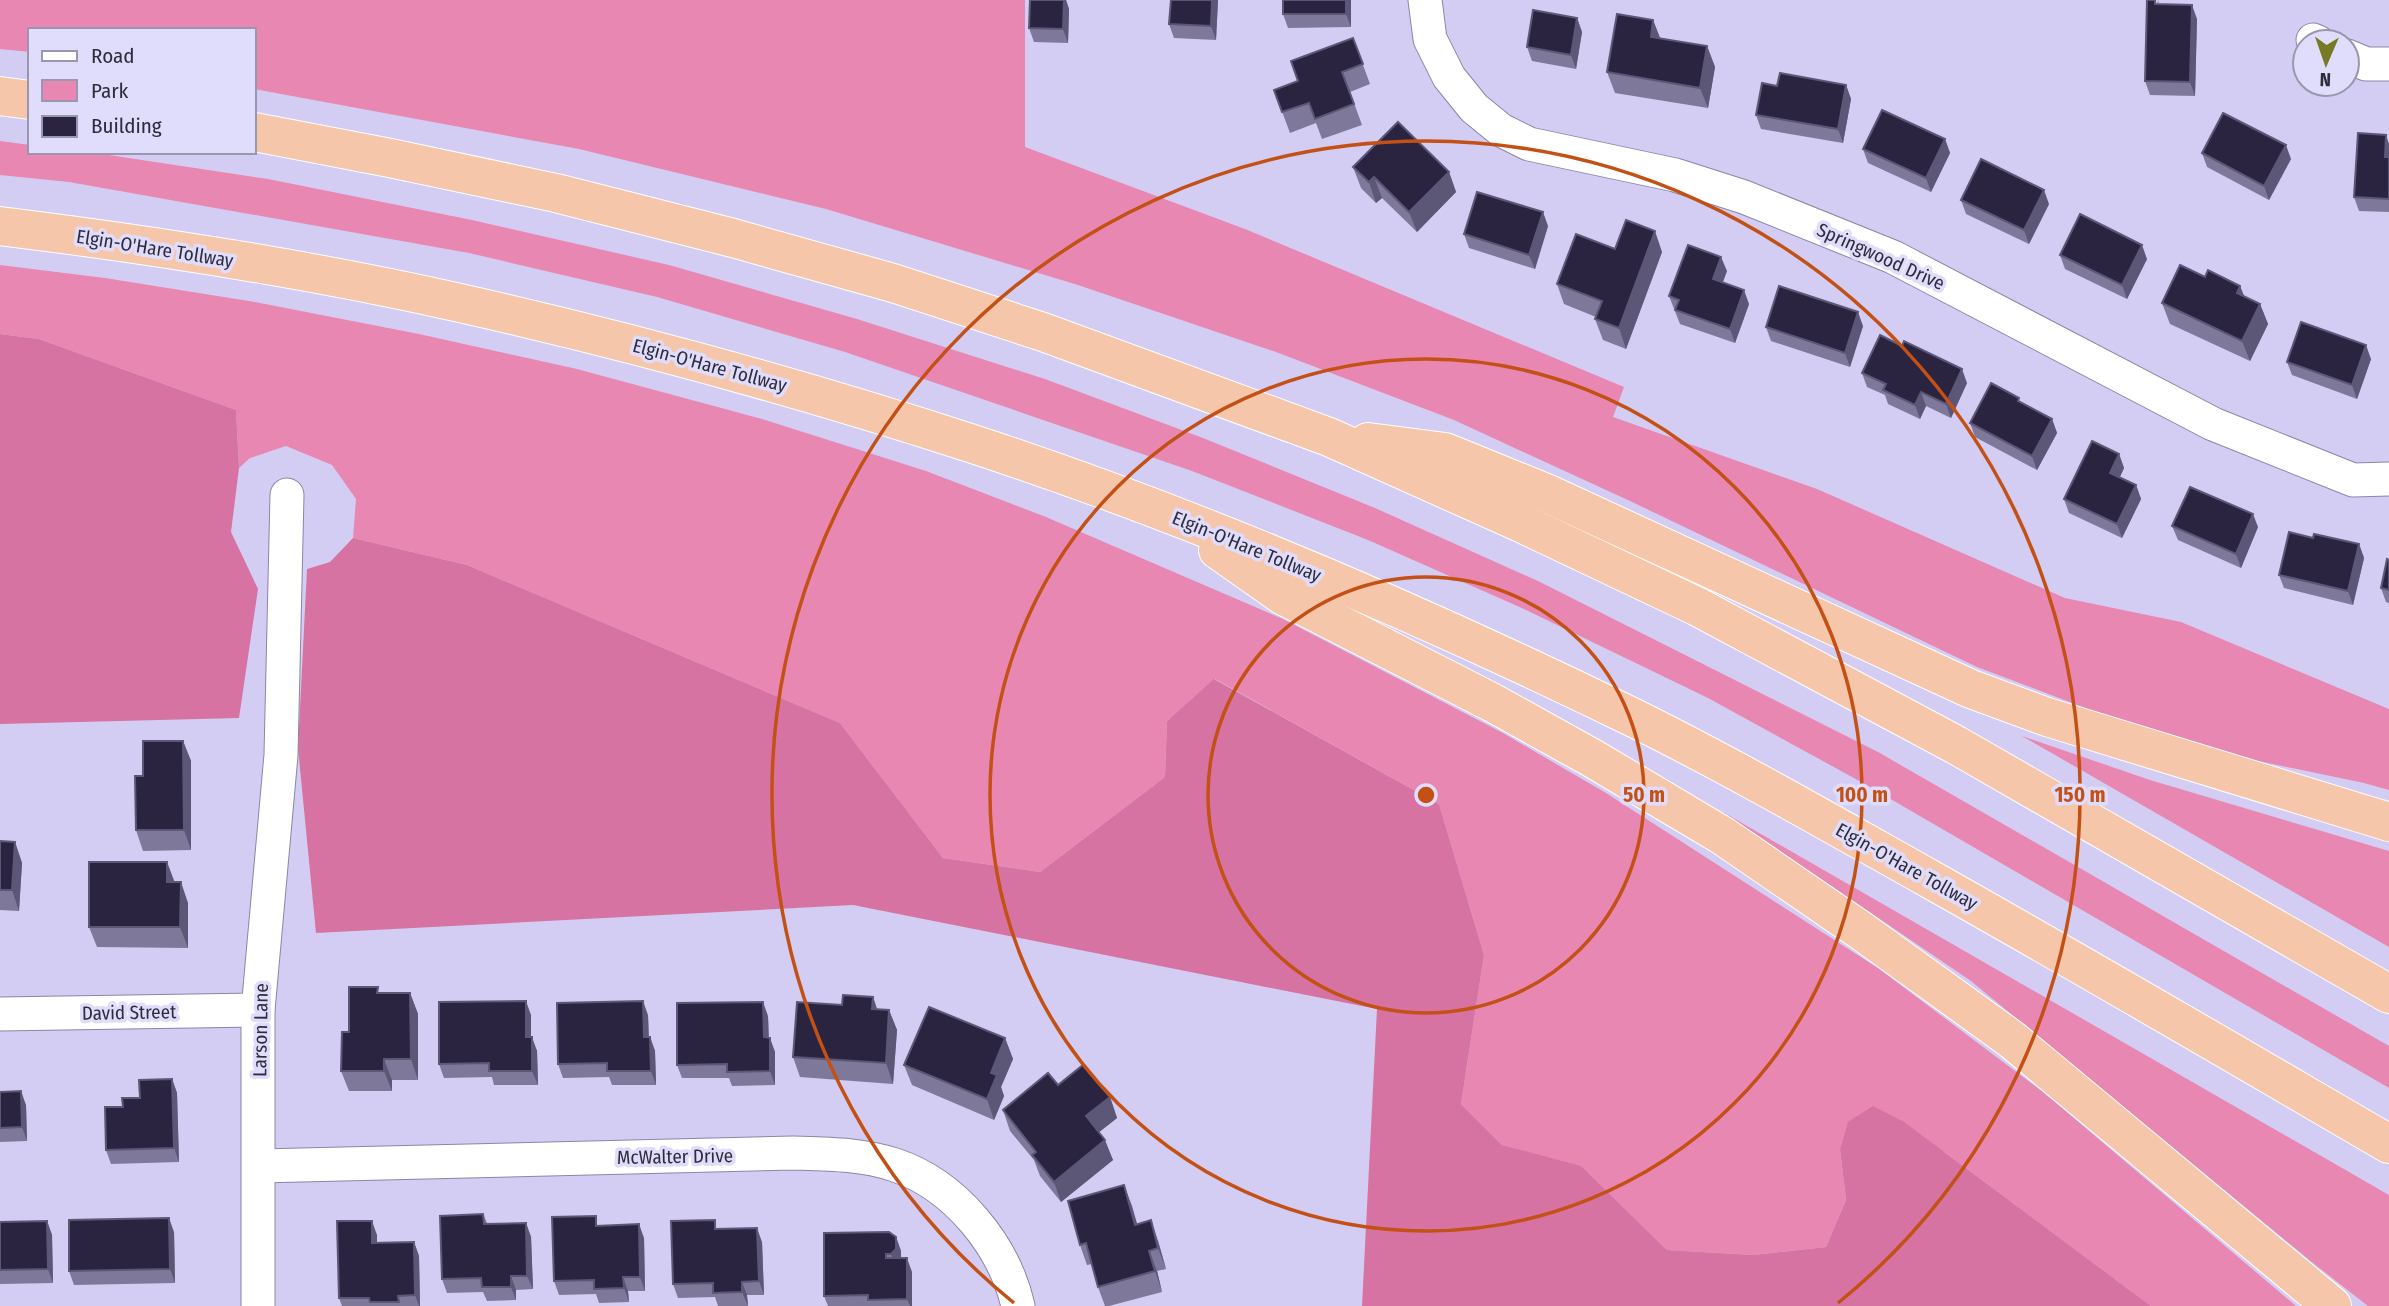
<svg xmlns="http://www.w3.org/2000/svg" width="2389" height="1306" viewBox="0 0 2389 1306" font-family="'Fira Sans Condensed',sans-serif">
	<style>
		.green { fill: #e987b3 }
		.forest { fill: #d773a2 }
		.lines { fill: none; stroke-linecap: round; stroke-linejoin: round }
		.minor-casing { stroke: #8b85a9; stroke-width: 35 }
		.highway-casing { stroke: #fff; stroke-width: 40 }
		.minor { stroke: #fff; stroke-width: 33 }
		.highway { stroke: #f6c6aa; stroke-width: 38 }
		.wall { fill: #7e789a }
		.shaded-wall { fill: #5d5777 }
		.building { fill: #2a2441; stroke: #5d5777; stroke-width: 2 }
		.ring { fill: none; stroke: #c35015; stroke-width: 3.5 }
		.labels { text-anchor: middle; stroke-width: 7; stroke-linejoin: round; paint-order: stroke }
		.street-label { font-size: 19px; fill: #2e2c3b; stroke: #e0dcfb }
		.centre { fill: #c35015; stroke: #e0dcfb; stroke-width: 3.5 }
		.ring-label { font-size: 21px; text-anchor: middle; font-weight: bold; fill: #c35015; stroke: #e0dcfb; stroke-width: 7; stroke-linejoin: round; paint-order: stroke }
	</style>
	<rect width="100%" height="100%" fill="#d3cdf4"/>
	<!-- green -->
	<g class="green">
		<polygon points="0,0 1025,0 1025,147 1245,229 1624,387 1613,417 1817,489 2065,598 2181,622 2389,709 2389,790 2364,783 2258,761 2117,720 1977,667 1630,501 1454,420 1276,352 1078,285 826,209 579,149 254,89 254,30 30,30 30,52 0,49"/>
		<polygon points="0,141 30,145 30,152 89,152 268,179 472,220 669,265 857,319 1045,379 1203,438 1375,508 1538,581 1878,752 2389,1046 2389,1088 1863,783 1708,698 1524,609 1368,540 1192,471 845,352 657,297 469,253 69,182 0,175"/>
		<polygon points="0,265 105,278 255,302 419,334 577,369 762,419 926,471 1046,517 1283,619 1503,733 1606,793 1878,968 2043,1092 2296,1306 2151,1306 1943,1151 1840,1150 1846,1200 1826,1247 1753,1255 1667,1250 1588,1173 1502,1145 1461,1104 1484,955 1439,804 1215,679 1167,721 1165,777 1040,872 943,858 840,723 467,565 353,538 356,499 332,465 286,446 250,458 239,468 236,410 39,339 0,334"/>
		<polygon points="2022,736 2150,780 2389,851 2389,947"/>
		<polygon points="1721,811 2389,1195 2389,1306 2368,1306 2313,1263 1971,981"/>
	</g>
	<!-- forest -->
	<g class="forest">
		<polygon points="0,334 39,339 236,410 239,468 231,532 258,589 239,718 0,724"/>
		<polygon points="353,538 467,565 840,723 943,858 1040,872 1165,777 1167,721 1214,679 1439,804 1484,955 1461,1104 1502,1145 1581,1166 1667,1250 1753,1255 1826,1247 1846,1200 1840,1150 1848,1122 1873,1106 1904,1122 2151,1306 1362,1306 1377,1009 853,905 316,933 298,748 307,569 330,562"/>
	</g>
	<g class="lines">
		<!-- minor casing -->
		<g class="minor-casing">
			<g id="minor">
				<polyline points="1425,0 1430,39 1449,77 1474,108 1501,130 1529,144 1675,175 1744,197 1893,257 2213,424 2353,480 2389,479"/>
				<polyline points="2313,40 2318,42"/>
				<polyline points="2347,56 2366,64 2389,64"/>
				<polyline points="0,1014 258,1010"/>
				<path d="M 259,1166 L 793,1153 C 827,1154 862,1154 895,1165 C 955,1185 1004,1245 1018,1306"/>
				<polyline points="258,1306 258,1010 281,755 287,495"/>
			</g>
		</g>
		<!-- highway casing -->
		<g class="highway-casing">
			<g id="highway">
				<polyline points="0,96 30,100"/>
				<polyline points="254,132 390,158 556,193 733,238 893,283 1043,332 1329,437 1521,523 1698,607 1956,745 2389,994"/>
				<path d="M 0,226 C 154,245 309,269 460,303 C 633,342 804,389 973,444 C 1199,518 1419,613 1632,717 C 1733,767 1830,823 1928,878 C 2083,965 2236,1055 2389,1144"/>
				<polyline points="1368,442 1445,452 1546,493 1971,689 2047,717 2389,822"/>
				<polyline points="1218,550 1282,595 1493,703 1592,758 1723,836 1860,930 2011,1039 2332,1306"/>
			</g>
		</g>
		<!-- minor -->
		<use href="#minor" class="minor"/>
		<!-- highway -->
		<use href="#highway" class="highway"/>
	</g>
	<!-- wall -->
	<g class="wall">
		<polygon points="1064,0 1066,0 1069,9 1068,43 1034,42 1029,28"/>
		<polygon points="1218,0 1216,40 1174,38 1169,24"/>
		<polygon points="1351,0 1351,27 1288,28 1283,14"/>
		<polygon points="2158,0 2159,4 2197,19 2195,96 2150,95 2145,81"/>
		<polygon points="1577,18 1582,32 1576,69 1532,61 1527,47"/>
		<polygon points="1653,20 1660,39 1707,46 1715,67 1708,108 1615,93 1607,72"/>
		<polygon points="1353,38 1370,84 1350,92 1362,125 1322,139 1316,123 1290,133 1274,90 1298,81"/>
		<polygon points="1846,85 1851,99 1843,143 1761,129 1756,115 1777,86"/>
		<polygon points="1945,139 1950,153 1931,192 1868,163 1863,149"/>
		<polygon points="2389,144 2389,212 2359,211 2354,197"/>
		<polygon points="2202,153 2291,159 2269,200 2207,167"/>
		<polygon points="1353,167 1449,172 1456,192 1417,232 1382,198 1376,203 1361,188"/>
		<polygon points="1961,200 2049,204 2029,244 1966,214"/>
		<polygon points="1548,226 1535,269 1469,248 1464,234"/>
		<polygon points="1615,249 1662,252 1626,349 1603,340 1595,319 1596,317 1564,304 1557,284"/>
		<polygon points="2060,255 2147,259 2127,299 2065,269"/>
		<polygon points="1727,271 1722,282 1749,304 1735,343 1680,324 1669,296"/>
		<polygon points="2205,277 2240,286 2244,296 2260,304 2268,324 2250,361 2170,324 2162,303"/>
		<polygon points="1863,326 1850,367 1771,341 1766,327"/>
		<polygon points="2371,359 2357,399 2292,375 2287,362"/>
		<polygon points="1862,373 1967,383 1951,418 1926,406 1920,419 1888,404 1885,395 1867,387"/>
		<polygon points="2021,403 2052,419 2057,433 2037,470 1975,437 1970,423"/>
		<polygon points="2119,454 2124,468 2120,477 2136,485 2141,499 2122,538 2069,513 2064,499"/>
		<polygon points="2172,526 2258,527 2241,568 2178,540"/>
		<polygon points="2313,538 2359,544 2364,558 2353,605 2284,588 2279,575"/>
		<polygon points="2389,560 2389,603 2386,602 2381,588"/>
		<polygon points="183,741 191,761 191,850 143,851 136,830 143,776"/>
		<polygon points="0,841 15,842 22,863 19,911 0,910"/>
		<polygon points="167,862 174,882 188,903 188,948 97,947 89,927"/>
		<polygon points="380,993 410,993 418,1014 418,1080 392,1080 392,1091 349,1091 341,1071 349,1032"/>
		<polygon points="873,997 877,1009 889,1010 897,1030 893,1084 800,1077 793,1057 842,1005"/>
		<polygon points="531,1015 531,1037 537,1051 538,1085 494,1085 492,1077 444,1078 439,1064"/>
		<polygon points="648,1015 649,1037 650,1037 655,1051 656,1085 612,1085 609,1077 563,1078 558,1064"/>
		<polygon points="768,1016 769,1038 775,1052 775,1085 732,1086 729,1078 682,1078 677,1065"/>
		<polygon points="1005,1038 1013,1059 1001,1087 1004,1096 994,1120 912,1085 904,1065"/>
		<polygon points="172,1079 177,1093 179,1162 111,1164 106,1150 123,1107"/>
		<polygon points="1058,1085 1110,1097 1117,1118 1099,1132 1113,1160 1061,1202 1040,1176 1034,1160 1010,1131 1003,1110"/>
		<polygon points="0,1092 26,1105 27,1141 0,1142"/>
		<polygon points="1124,1185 1137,1224 1158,1241 1166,1269 1157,1271 1162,1292 1109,1306 1105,1306 1098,1287 1092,1264 1087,1265 1080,1245"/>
		<polygon points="483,1214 487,1223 526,1223 531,1237 533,1289 516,1290 516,1300 487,1301 483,1292 447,1293 442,1279"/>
		<polygon points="47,1221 52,1235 53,1283 0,1284 0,1222"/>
		<polygon points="599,1225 644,1238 645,1291 628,1291 629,1302 599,1303 596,1294 559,1295 554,1281"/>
		<polygon points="718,1229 762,1242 764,1295 747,1295 748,1306 718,1306 715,1297 678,1298 673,1284"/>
		<polygon points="174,1232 175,1283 74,1285 69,1271"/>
		<polygon points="377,1235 377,1243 414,1242 419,1256 420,1306 342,1306 339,1298"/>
		<polygon points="896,1237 901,1251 901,1258 912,1272 912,1306 828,1306 824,1296"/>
	</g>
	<!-- shaded-wall -->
	<g class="shaded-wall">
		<polygon points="1064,0 1066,0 1069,9 1068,43 1063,29"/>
		<polygon points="1212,0 1218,0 1216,40 1211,26"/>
		<polygon points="1346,0 1351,0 1351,27 1346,14"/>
		<polygon points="2192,5 2197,19 2195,96 2190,82"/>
		<polygon points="1577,18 1582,32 1576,69 1571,55"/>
		<polygon points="1653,20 1661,40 1651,37"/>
		<polygon points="1707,46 1715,67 1708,108 1700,88"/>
		<polygon points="1846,85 1851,99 1843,143 1838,129"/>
		<polygon points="2386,135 2389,144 2389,169 2385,157"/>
		<polygon points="1945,139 1950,153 1931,192 1926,178"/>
		<polygon points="2286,145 2291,159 2269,200 2264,186"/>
		<polygon points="1449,172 1456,192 1417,232 1409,212"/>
		<polygon points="1374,177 1382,198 1376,203 1369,182"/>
		<polygon points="2044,190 2049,204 2029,244 2024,230"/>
		<polygon points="1543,212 1548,226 1535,269 1529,255"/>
		<polygon points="1655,231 1662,252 1626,349 1619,328"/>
		<polygon points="2142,245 2147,259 2127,299 2122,285"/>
		<polygon points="1721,257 1727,271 1719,293 1713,279"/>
		<polygon points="2240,286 2248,306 2237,293"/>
		<polygon points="1744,290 1749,304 1735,343 1730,329"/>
		<polygon points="2260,304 2268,324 2250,361 2242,341"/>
		<polygon points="1858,312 1863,326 1850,367 1845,353"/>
		<polygon points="2366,345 2371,359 2357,399 2352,385"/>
		<polygon points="1962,369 1967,383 1951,418 1946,404"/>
		<polygon points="1921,392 1926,406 1920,419 1915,405"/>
		<polygon points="2052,419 2057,433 2037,470 2032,456"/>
		<polygon points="2119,454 2124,468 2115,487 2110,473"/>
		<polygon points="2136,485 2141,499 2122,538 2117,524"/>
		<polygon points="2253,514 2258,527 2241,568 2236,554"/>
		<polygon points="2359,544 2364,558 2353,605 2348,591"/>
		<polygon points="183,741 191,761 191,850 184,830"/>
		<polygon points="15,842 22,863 19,911 12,890"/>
		<polygon points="167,862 175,883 167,882"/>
		<polygon points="181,882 188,903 188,948 180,927"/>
		<polygon points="410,993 418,1014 418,1080 411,1059"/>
		<polygon points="873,997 880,1018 872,1009"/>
		<polygon points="526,1001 531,1015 531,1051 526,1037"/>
		<polygon points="643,1001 648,1015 649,1051 644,1037"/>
		<polygon points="763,1002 768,1016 769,1051 764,1037"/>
		<polygon points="889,1010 897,1030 893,1084 886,1063"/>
		<polygon points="532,1037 537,1051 538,1085 532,1071"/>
		<polygon points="650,1037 655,1051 656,1085 651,1071"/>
		<polygon points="770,1038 775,1052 775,1085 770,1071"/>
		<polygon points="1005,1038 1013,1059 1001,1087 1004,1096 994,1120 987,1099 991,1073"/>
		<polygon points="384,1059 392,1080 392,1091 384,1071"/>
		<polygon points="172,1079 177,1093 179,1162 174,1148"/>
		<polygon points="21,1091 26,1105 27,1141 22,1127"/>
		<polygon points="1110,1097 1117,1118 1093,1137 1086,1116"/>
		<polygon points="1105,1140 1113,1160 1061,1202 1054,1182"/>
		<polygon points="1124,1185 1132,1206 1143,1245 1135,1225"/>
		<polygon points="169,1218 174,1232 175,1283 170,1269"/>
		<polygon points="1151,1220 1158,1241 1166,1269 1158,1248"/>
		<polygon points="47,1221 52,1235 53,1283 48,1269"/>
		<polygon points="372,1221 377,1235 377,1257 372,1243"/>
		<polygon points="526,1223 531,1237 533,1289 527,1276"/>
		<polygon points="639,1224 644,1238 645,1291 640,1277"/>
		<polygon points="757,1228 762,1242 764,1295 759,1281"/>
		<polygon points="896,1237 901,1251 901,1263 896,1268 891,1254"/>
		<polygon points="414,1242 419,1256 420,1306 419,1306 415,1295"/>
		<polygon points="1149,1251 1157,1271 1162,1292 1155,1271"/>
		<polygon points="907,1258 912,1272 912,1306 910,1306 907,1299"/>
		<polygon points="511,1276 516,1290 516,1300 511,1287"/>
		<polygon points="623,1277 628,1291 629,1302 624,1288"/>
		<polygon points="742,1282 747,1295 748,1306 742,1292"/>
	</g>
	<!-- building -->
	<g class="building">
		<polygon points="1030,0 1064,0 1063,29 1029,28"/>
		<polygon points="1171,0 1212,0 1211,26 1169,24"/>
		<rect x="1283" y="0" width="63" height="14"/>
		<polygon points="2147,0 2155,0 2155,4 2192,5 2190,82 2145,81"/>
		<polygon points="1533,10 1577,18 1571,55 1527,47"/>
		<polygon points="1617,14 1653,20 1651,37 1707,46 1700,88 1607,72"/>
		<polygon points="1353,38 1363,64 1342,72 1354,104 1315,119 1309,103 1282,112 1274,90 1298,81 1291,61"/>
		<polygon points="1780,73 1846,85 1838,129 1756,115 1762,83 1777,86"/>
		<polygon points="1882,110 1945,139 1926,178 1863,149"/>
		<polygon points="2223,113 2286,145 2264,186 2202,153"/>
		<polygon points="1398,122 1449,172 1409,212 1374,177 1369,182 1353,167"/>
		<polygon points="2358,133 2386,135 2385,157 2389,157 2389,199 2354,197"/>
		<polygon points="1981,159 2044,190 2024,230 1961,200"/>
		<polygon points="1477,192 1543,212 1529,255 1464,234"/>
		<polygon points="2080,214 2142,245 2122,285 2060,255"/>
		<polygon points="1626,220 1655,231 1619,328 1595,319 1602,301 1557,284 1576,234 1615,249"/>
		<polygon points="1688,245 1721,257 1713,279 1744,290 1730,329 1675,310 1679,300 1669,296"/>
		<polygon points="2180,265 2205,277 2208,270 2240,286 2237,293 2260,304 2242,341 2162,303"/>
		<polygon points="1779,286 1858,312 1845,353 1766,327"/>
		<polygon points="2301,322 2366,345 2352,385 2287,362"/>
		<polygon points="1880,335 1902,346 1904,341 1962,369 1946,404 1921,392 1915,405 1883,390 1886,384 1862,373"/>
		<polygon points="1991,383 2019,398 2018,401 2052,419 2032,456 1970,423"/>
		<polygon points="2092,441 2119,454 2110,473 2136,485 2117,524 2064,499"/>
		<polygon points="2190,487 2253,514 2236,554 2172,526"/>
		<polygon points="2289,532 2313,538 2314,534 2359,544 2348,591 2279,575"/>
		<polygon points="2387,559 2389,560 2389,590 2381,588"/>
		<polygon points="143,741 183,741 184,830 136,830 135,776 143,776"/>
		<polygon points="0,841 15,842 12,890 0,890"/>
		<polygon points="89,862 167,862 167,882 181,882 180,927 89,927"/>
		<polygon points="349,987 378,987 377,993 410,993 411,1059 384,1059 384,1071 341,1071 342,1032 349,1032"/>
		<polygon points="843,995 873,997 872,1009 889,1010 886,1063 793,1057 797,1002 842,1005"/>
		<polygon points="526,1001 526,1037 532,1037 532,1071 489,1071 489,1063 439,1064 439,1002"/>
		<polygon points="643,1001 644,1037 650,1037 651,1071 607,1071 607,1063 558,1064 557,1003"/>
		<polygon points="763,1002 764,1037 770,1038 770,1071 727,1072 727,1064 677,1065 677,1003"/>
		<polygon points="929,1007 1005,1038 991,1073 997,1075 987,1099 904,1065"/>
		<polygon points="1083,1065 1110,1097 1086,1116 1105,1140 1054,1182 1032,1155 1036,1152 1003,1110 1048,1073 1058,1085"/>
		<polygon points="172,1079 174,1148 106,1150 105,1107 123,1107 122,1098 140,1098 139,1080"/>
		<polygon points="21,1091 22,1127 0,1128 0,1092"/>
		<polygon points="1124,1185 1135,1225 1151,1220 1158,1248 1149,1251 1155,1271 1098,1287 1086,1243 1080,1245 1068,1201"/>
		<polygon points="483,1214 484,1224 526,1223 527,1276 511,1276 511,1287 482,1287 481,1278 442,1279 440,1216"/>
		<polygon points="596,1216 596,1226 639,1224 640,1277 623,1277 624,1288 594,1289 594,1280 554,1281 552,1217"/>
		<polygon points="169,1218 170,1269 69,1271 69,1220"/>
		<polygon points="715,1220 715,1229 757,1228 759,1281 742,1282 742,1292 713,1293 713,1283 673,1284 671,1221"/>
		<polygon points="47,1221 48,1269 0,1270 0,1222"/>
		<polygon points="337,1221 372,1221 372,1243 414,1242 415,1295 398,1296 399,1302 370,1302 369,1298 339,1298"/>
		<polygon points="889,1232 896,1237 896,1249 891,1254 886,1254 886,1258 907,1258 907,1299 868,1300 868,1295 824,1296 824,1233"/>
	</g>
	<!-- distance rings -->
	<g class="ring">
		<circle cx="1426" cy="795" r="218"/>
		<circle cx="1426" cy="795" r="436"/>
		<path d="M1014 1303A654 654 0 1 1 1838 1303"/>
	</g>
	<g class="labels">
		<!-- street labels -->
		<g class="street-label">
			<text transform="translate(155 248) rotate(9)" y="7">Elgin-O'Hare Tollway</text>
			<text transform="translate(1881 256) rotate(24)" y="7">Springwood Drive</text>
			<text transform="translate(710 365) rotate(15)" y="7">Elgin-O'Hare Tollway</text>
			<text transform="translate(1247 546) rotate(22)" y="7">Elgin-O'Hare Tollway</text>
			<text transform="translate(1907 866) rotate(29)" y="7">Elgin-O'Hare Tollway</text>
			<text transform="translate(129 1012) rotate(-1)" y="7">David Street</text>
			<text transform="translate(260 1030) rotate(-89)" y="7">Larson Lane</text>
			<text transform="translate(675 1156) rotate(-1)" y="7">McWalter Drive</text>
		</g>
	</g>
	<circle cx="1426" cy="795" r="10" class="centre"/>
	<g class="ring-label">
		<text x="1644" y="802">50 m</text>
		<text x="1862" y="802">100 m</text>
		<text x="2080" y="802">150 m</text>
	</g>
	<!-- legend -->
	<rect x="28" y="28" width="228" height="126" fill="#e0dcfb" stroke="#9996ae" stroke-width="2"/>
	<rect x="42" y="51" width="35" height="10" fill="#ffffff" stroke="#9996ae" stroke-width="2"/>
	<text x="91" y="63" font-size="21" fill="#2e2c3b">Road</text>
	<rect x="42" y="80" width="35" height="21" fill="#e987b3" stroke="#9996ae" stroke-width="2"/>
	<text x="91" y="98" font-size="21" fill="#2e2c3b">Park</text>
	<rect x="42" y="116" width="35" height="21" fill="#2a2441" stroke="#9996ae" stroke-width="2"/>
	<text x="91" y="133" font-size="21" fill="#2e2c3b">Building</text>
	<!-- north arrow -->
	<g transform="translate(2326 63) rotate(182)"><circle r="33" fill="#e0dcfb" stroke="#9996ae" stroke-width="2"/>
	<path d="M0-5L12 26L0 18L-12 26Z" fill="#767a22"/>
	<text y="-10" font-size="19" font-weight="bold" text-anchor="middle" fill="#2e2c3b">N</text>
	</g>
</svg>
